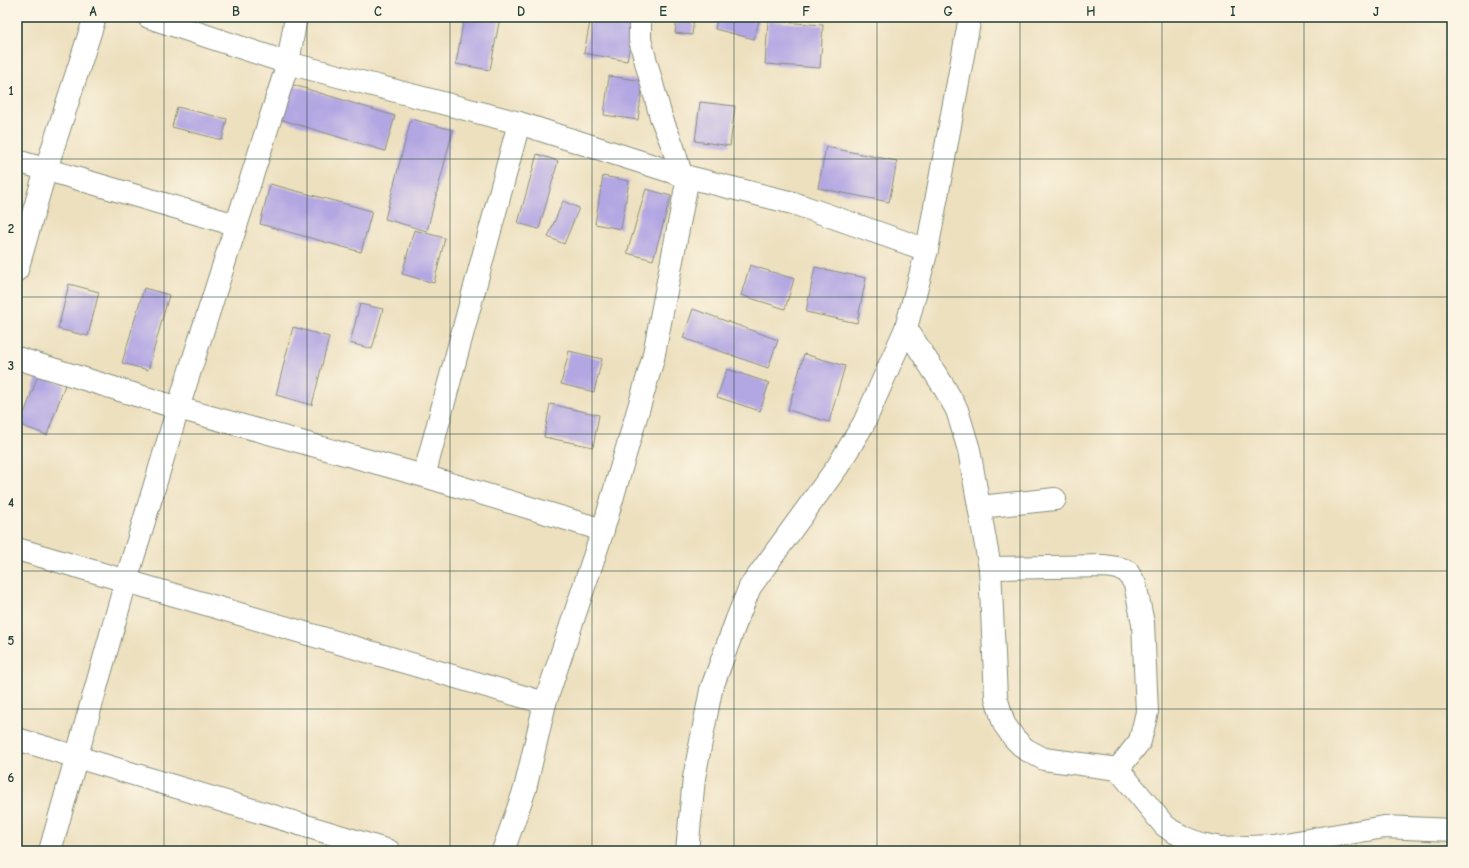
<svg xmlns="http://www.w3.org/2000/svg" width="1469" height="868" viewBox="0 0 1469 868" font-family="'Comic Neue',sans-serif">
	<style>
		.building { fill: #b2a6e3 }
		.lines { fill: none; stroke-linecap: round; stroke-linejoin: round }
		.minor-casing { stroke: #868e7a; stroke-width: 24 }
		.minor { stroke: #fff; stroke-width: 22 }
		.grid { fill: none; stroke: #1f3d34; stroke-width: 1; stroke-opacity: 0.55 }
		.neatline { fill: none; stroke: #1f3d34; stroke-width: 1.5 }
		.grid-label { font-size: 13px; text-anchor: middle; font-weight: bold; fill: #1f3d34 }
	</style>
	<rect width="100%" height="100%" fill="#fcf5e5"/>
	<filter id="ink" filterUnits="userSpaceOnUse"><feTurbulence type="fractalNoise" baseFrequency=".025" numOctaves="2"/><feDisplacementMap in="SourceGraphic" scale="8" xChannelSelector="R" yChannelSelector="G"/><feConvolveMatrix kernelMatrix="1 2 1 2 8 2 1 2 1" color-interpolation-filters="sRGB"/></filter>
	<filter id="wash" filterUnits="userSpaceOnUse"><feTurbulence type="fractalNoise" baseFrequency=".012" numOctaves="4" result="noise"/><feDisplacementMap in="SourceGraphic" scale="16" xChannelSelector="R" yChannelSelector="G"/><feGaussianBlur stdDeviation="0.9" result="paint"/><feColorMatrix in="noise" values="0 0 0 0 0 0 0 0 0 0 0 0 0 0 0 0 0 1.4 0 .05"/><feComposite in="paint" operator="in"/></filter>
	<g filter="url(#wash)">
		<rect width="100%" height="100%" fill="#ede0bf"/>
		<g id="blocks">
			<!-- building -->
			<g class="building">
				<polygon points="464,17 500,17 490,70 456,64"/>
				<polygon points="591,17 635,17 627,61 584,53"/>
				<polygon points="677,17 694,17 692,35 675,33"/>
				<polygon points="718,17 760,17 754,39 715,29"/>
				<polygon points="906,17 922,17 921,20"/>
				<polygon points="768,21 823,25 820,68 765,64"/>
				<polygon points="609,76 643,81 638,120 604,115"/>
				<polygon points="284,82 395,116 385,151 273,117"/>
				<polygon points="700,102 735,106 730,146 695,141"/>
				<polygon points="177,107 227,119 222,140 172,127"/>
				<polygon points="411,119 453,130 427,231 385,219"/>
				<polygon points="826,147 897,161 889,202 818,188"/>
				<polygon points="537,154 558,161 539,229 518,223"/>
				<polygon points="603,176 629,181 621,229 595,224"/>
				<polygon points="270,184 372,211 361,252 260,224"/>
				<polygon points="646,189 671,196 653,260 627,253"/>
				<polygon points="563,201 579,208 564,244 548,237"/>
				<polygon points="414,230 445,238 434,283 402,274"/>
				<polygon points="750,265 794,279 785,309 741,295"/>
				<polygon points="815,267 866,278 857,323 806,312"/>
				<polygon points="69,284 99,292 88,336 58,329"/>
				<polygon points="144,288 169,295 148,370 122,363"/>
				<polygon points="360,304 383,309 372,349 350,343"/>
				<polygon points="693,309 778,340 768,368 683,338"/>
				<polygon points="293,327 329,337 312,405 276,395"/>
				<polygon points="569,351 602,359 594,392 561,384"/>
				<polygon points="804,354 845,366 829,422 788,410"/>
				<polygon points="727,369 769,383 760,411 717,397"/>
				<polygon points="38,375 65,385 47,435 20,425"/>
				<polygon points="550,404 599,415 593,447 544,437"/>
			</g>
		</g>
	</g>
	<g filter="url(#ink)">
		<use href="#blocks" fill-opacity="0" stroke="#868e7a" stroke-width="1"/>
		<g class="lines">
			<!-- minor casing -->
			<g class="minor-casing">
				<g id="minor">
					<polyline points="149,17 288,63 519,123 688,177 793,203 927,250"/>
					<polyline points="640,17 640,40 661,117 673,147 681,174"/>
					<polyline points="17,161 236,225"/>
					<polyline points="17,270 46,169 95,17"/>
					<polyline points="906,328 944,387 957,410 969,450 990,568 996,697 1004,724 1014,738 1025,749 1044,759 1118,769"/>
					<polyline points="17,358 178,408 424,476 603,530"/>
					<polyline points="424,476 519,123"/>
					<polyline points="980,507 1055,499"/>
					<polyline points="17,549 545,703"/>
					<polyline points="990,568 1105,566 1118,568 1127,571 1135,584 1143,623 1147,712 1140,741 1118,769 1164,825 1172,831 1184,837 1201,844 1221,848 1274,846 1384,827 1452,830"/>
					<polyline points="17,739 389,851"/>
					<polyline points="50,851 126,581 178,408 288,63 296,17"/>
					<polyline points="503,851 525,789 545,703 603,530 653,359 688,177"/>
					<polyline points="687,851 694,778 711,690 737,619 750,587 838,466 864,423 906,328 927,250 970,17"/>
				</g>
			</g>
			<!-- minor -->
			<use href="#minor" class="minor"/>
		</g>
	</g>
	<!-- grid -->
	<path class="grid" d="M 164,17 L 164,851M 307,17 L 307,851M 450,17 L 450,851M 592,17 L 592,851M 734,17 L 734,851M 877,17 L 877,851M 1020,17 L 1020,851M 1162,17 L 1162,851M 1304,17 L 1304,851M 17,159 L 1452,159M 17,297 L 1452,297M 17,434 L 1452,434M 17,571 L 1452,571M 17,709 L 1452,709"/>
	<!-- margin -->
	<rect width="1469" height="868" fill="none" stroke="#fcf5e5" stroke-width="44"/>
	<rect x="22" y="22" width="1425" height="824" class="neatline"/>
	<g class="grid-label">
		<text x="93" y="16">A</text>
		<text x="236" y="16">B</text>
		<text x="378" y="16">C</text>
		<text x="521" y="16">D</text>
		<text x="663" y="16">E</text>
		<text x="806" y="16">F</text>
		<text x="948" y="16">G</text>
		<text x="1091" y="16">H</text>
		<text x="1233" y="16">I</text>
		<text x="1376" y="16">J</text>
		<text x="11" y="95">1</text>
		<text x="11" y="233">2</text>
		<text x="11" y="370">3</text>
		<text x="11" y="507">4</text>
		<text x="11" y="645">5</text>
		<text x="11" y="782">6</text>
	</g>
</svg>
